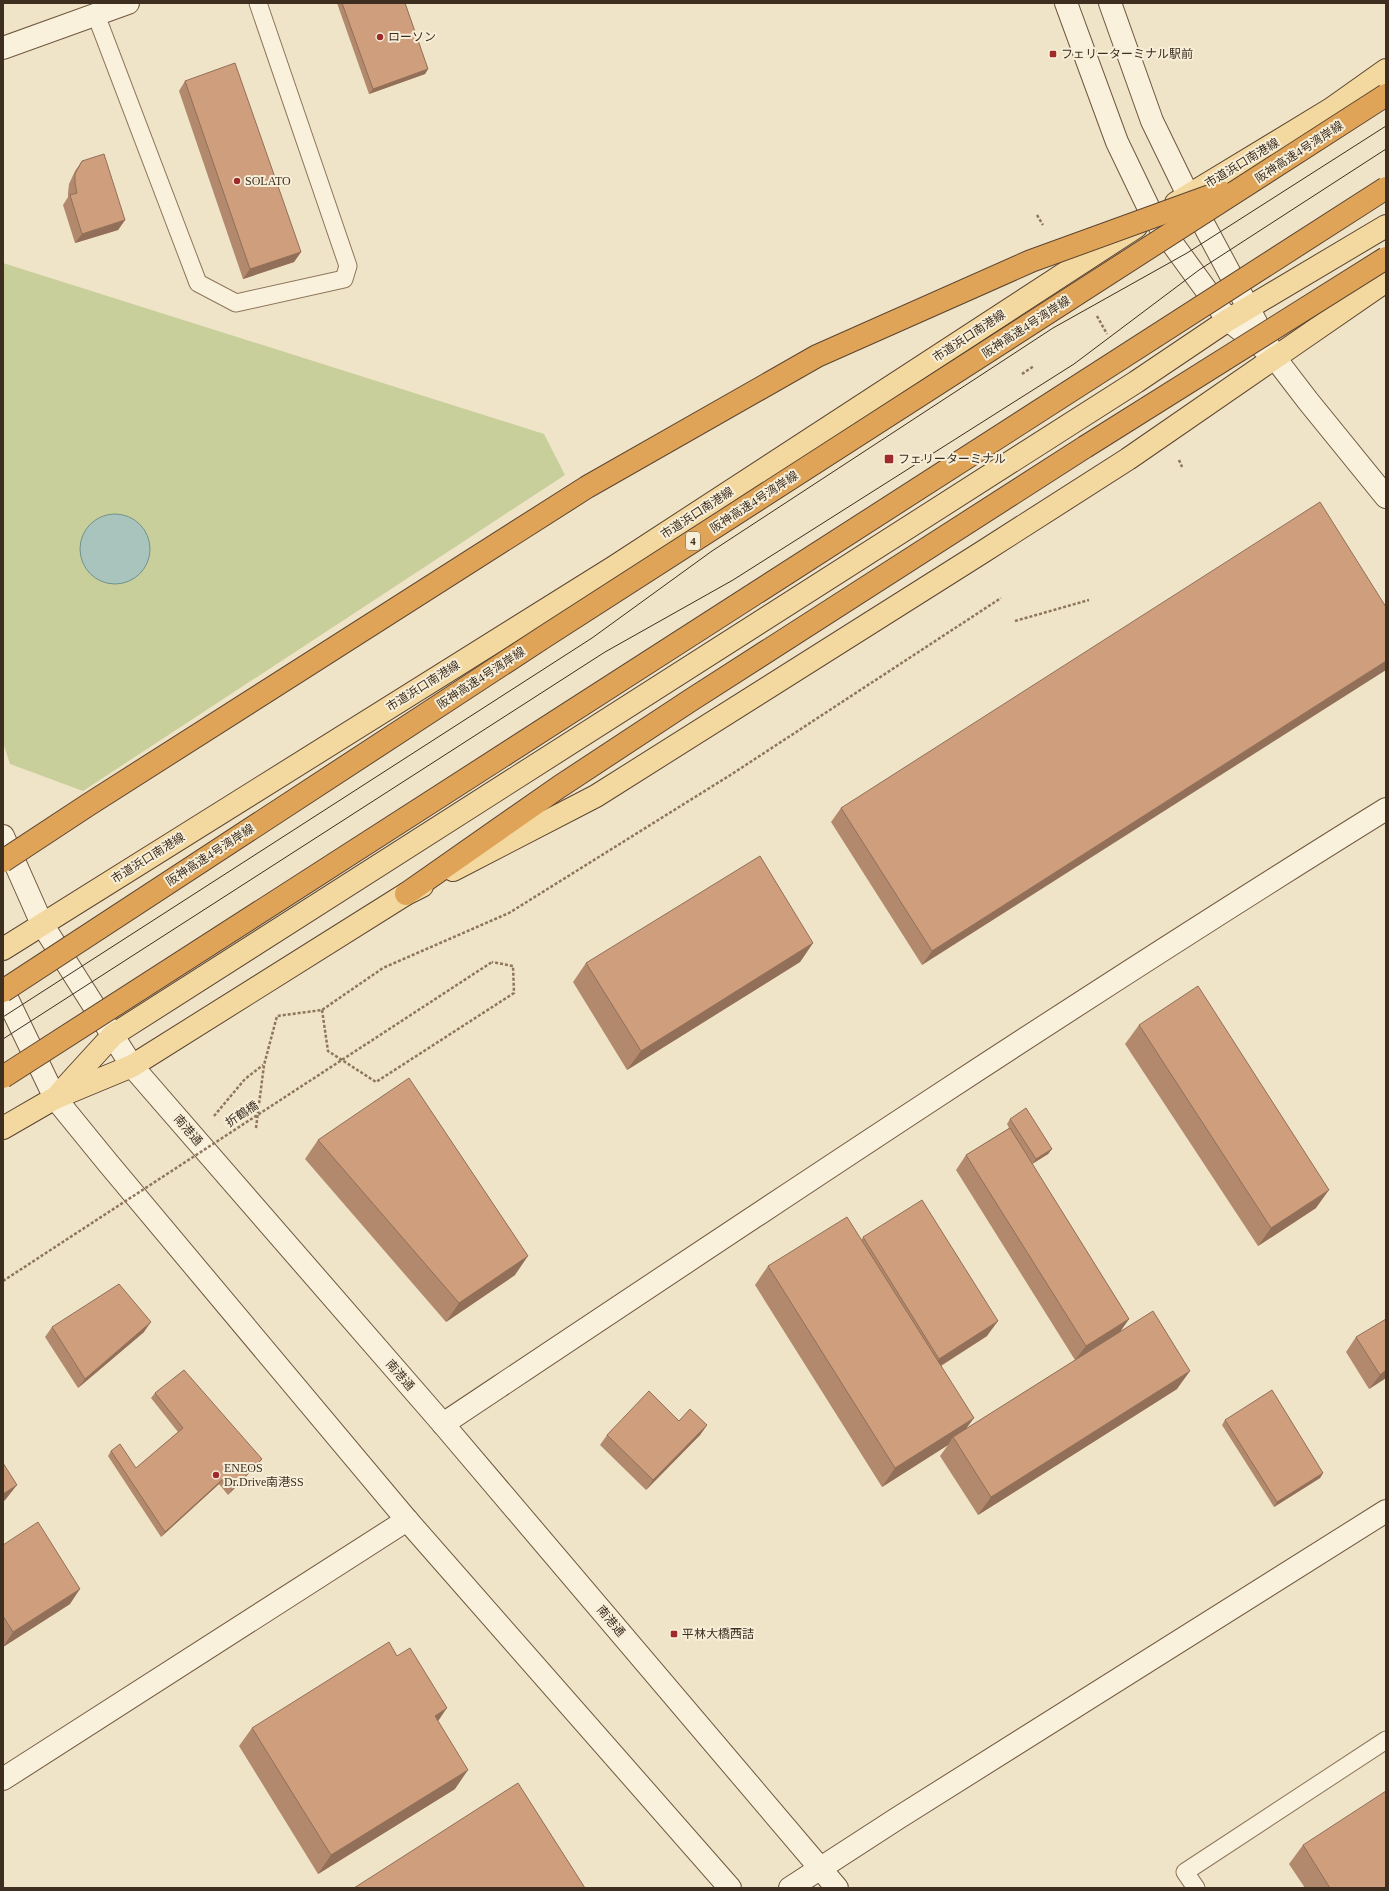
<svg xmlns="http://www.w3.org/2000/svg" width="1389" height="1891" viewBox="0 0 1389 1891" font-family="'Times New Roman','Noto Sans JP',serif">
	<style>
		.green { fill: #c9cf9b }
		.water { fill: #a9c4bc; stroke: #6f938a }
		.lines { fill: none; stroke-linecap: round; stroke-linejoin: round }
		.lane-casing { stroke: #8d765c; stroke-width: 19 }
		.secondary-casing { stroke: #6f573f; stroke-width: 24 }
		.primary-casing { stroke: #5b4430; stroke-width: 24 }
		.highway-casing { stroke: #5b4430; stroke-width: 24 }
		.path { stroke: #8d765c; stroke-width: 2.5; stroke-dasharray: 3 2; stroke-linecap: butt }
		.lane { stroke: #faf1dc; stroke-width: 17 }
		.secondary { stroke: #faf1dc; stroke-width: 22 }
		.primary { stroke: #f3d9a0; stroke-width: 22 }
		.highway { stroke: #e0a458; stroke-width: 22 }
		.tram { stroke: #3d2e20; stroke-width: 1 }
		.highway-bridge-casing { stroke: #5b4430; stroke-width: 24; stroke-linecap: butt }
		.path-bridge { stroke: #8d765c; stroke-width: 2.5; stroke-dasharray: 3 2; stroke-linecap: butt }
		.highway-bridge { stroke: #e0a458; stroke-width: 22 }
		.wall { fill: #b2896c }
		.shaded-wall { fill: #916f58 }
		.building { fill: #cf9f7d; stroke: #916f58 }
		.poi-dot { fill: #9e2a2b; stroke: #f7eed8; stroke-width: 1.5 }
		.labels { text-anchor: middle; stroke-width: 4; stroke-linejoin: round; paint-order: stroke }
		.shield { fill: #f7eed8; stroke: #756857; stroke-width: 1 }
		.shield-label { font-size: 11px; font-weight: bold; fill: #3d2e20 }
		.poi-label { font-size: 12px; fill: #3d2e20; stroke: #f7eed8; text-anchor: start }
		.street-label { font-size: 12px; fill: #3d2e20; stroke: #f7eed8 }
	</style>
	<rect width="100%" height="100%" fill="#f0e4c8"/>
	<!-- green -->
	<polygon class="green" points="3,263 544,434 565,475 83,791 10,764 3,743"/>
	<!-- water -->
	<circle class="water" cx="115" cy="549" r="35"/>
	<g class="lines">
		<!-- lane casing -->
		<g class="lane-casing">
			<g id="lane">
				<polyline points="96,15 198,283 236,303 344,279 348,266 258,3"/>
				<polyline points="1196,1888 1185,1872 1386,1740"/>
			</g>
		</g>
		<!-- secondary casing -->
		<g class="secondary-casing">
			<g id="secondary">
				<polyline points="1066,3 1117,142 1153,217 1228,320 1268,352"/>
				<polyline points="1110,3 1152,121 1188,195 1275,358 1308,401 1386,497"/>
				<polyline points="3,48 128,3"/>
				<polyline points="3,836 42,924 132,1066 443,1424 837,1888"/>
				<polyline points="3,990 55,1098 108,1163 407,1520 730,1888"/>
				<path d="M 443,1424 C 755,1216 1067,1007 1386,809"/>
				<polyline points="3,1779 407,1520"/>
				<polyline points="790,1888 898,1818 1386,1511"/>
			</g>
		</g>
		<!-- primary casing -->
		<g class="primary-casing">
			<g id="primary">
				<polyline points="1176,203 1331,109 1386,70"/>
				<polyline points="453,870 596,796 981,553 1128,459 1386,281"/>
				<polyline points="3,949 614,567 1136,227"/>
				<polyline points="60,1093 113,1035 1136,382 1228,320 1386,226"/>
				<polyline points="3,1128 55,1098 132,1066 406,894 422,886"/>
			</g>
		</g>
		<!-- highway casing -->
		<g class="highway-casing">
			<polyline id="highway" points="406,894 559,787 691,700 1085,447"/>
		</g>
		<!-- path -->
		<g class="path">
			<polyline points="1037,215 1043,225"/>
			<polyline points="1097,316 1107,334"/>
			<polyline points="1022,374 1034,366"/>
			<polyline points="1179,460 1182,467"/>
			<polyline points="1015,621 1089,600"/>
			<polyline points="322,1010 328,1051 376,1082 514,993 513,966 492,962"/>
			<polyline points="214,1116 245,1079 263,1065"/>
			<polyline points="256,1128 264,1065 277,1016 322,1010 383,968 509,913 732,774 1001,598"/>
		</g>
		<!-- lane -->
		<use href="#lane" class="lane"/>
		<!-- secondary -->
		<use href="#secondary" class="secondary"/>
		<!-- primary -->
		<use href="#primary" class="primary"/>
		<!-- highway -->
		<use href="#highway" class="highway"/>
		<!-- tram -->
		<g class="tram">
			<polyline points="3,1017 592,638 712,551 1053,328 1187,253 1386,126"/>
			<polyline points="3,1039 605,652 733,580 1074,364 1199,270 1386,149"/>
		</g>
		<!-- highway-bridge casing -->
		<g class="highway-bridge-casing">
			<g id="highway-bridge">
				<polyline points="1085,447 1386,258"/>
				<polyline points="3,861 88,805 587,487 817,356 1031,261 1221,192"/>
				<polyline points="3,991 544,637 1386,95"/>
				<polyline points="3,1077 1386,188"/>
			</g>
		</g>
		<!-- path-bridge -->
		<polyline class="path-bridge" points="3,1281 492,962"/>
		<!-- highway-bridge -->
		<use href="#highway-bridge" class="highway-bridge"/>
	</g>
	<!-- wall -->
	<g class="wall">
		<polygon points="337,3 405,3 428,69 425,74 369,94"/>
		<polygon points="185,81 301,252 294,262 243,279 179,91"/>
		<polygon points="82,161 125,220 118,230 75,243 63,205 68,197 68,193 69,184 75,171"/>
		<polygon points="1386,607 922,965 831,822 841,808"/>
		<polygon points="813,943 800,962 627,1070 573,982 586,963"/>
		<polygon points="1139,1025 1316,1208 1258,1246 1125,1044"/>
		<polygon points="1010,1119 1052,1149 1048,1154 1032,1164 1129,1319 1120,1332 1177,1389 978,1515 940,1456 948,1445 882,1487 755,1285 768,1266 862,1239 863,1237 987,1336 941,1366 966,1429 1075,1360 956,1170 966,1155 1009,1128 1007,1124"/>
		<polygon points="318,1140 515,1275 446,1322 305,1159"/>
		<polygon points="52,1327 144,1332 78,1388 45,1337"/>
		<polygon points="1356,1337 1386,1378 1369,1389 1346,1352"/>
		<polygon points="155,1393 262,1459 258,1464 228,1495 219,1484 161,1537 108,1456 111,1451 136,1468 178,1432 151,1398"/>
		<polygon points="1225,1420 1323,1473 1320,1478 1274,1507 1222,1425"/>
		<polygon points="679,1421 707,1425 700,1435 646,1490 600,1445 607,1435"/>
		<polygon points="3,1545 70,1604 3,1647"/>
		<polygon points="438,1721 455,1789 318,1874 239,1746 252,1728"/>
		<polygon points="1303,1845 1386,1888 1305,1888 1289,1864"/>
	</g>
	<!-- shaded-wall -->
	<g class="shaded-wall">
		<polygon points="428,69 425,74 369,94 373,89"/>
		<polygon points="125,220 118,230 75,243 82,234"/>
		<polygon points="301,252 294,262 243,279 250,269"/>
		<polygon points="1386,661 1386,670 922,965 932,951"/>
		<polygon points="813,943 800,962 627,1070 641,1051"/>
		<polygon points="1052,1149 1048,1154 1032,1164 1036,1159"/>
		<polygon points="1329,1190 1316,1208 1258,1246 1271,1228"/>
		<polygon points="528,1256 515,1275 446,1322 459,1303"/>
		<polygon points="1129,1319 1119,1333 1075,1360 1086,1346"/>
		<polygon points="998,1321 987,1336 929,1373 939,1359"/>
		<polygon points="151,1322 144,1332 78,1388 85,1379"/>
		<polygon points="1386,1370 1386,1378 1369,1389 1380,1375"/>
		<polygon points="1190,1371 1177,1389 978,1515 991,1497"/>
		<polygon points="974,1418 960,1437 953,1437 948,1445 882,1487 895,1468"/>
		<polygon points="707,1425 700,1435 646,1490 653,1480"/>
		<polygon points="262,1459 258,1464 228,1495 232,1490"/>
		<polygon points="1323,1473 1320,1478 1274,1507 1277,1502"/>
		<polygon points="223,1479 219,1484 161,1537 165,1532"/>
		<polygon points="17,1485 6,1499 3,1502 3,1494"/>
		<polygon points="80,1589 70,1604 3,1647 13,1632"/>
		<polygon points="447,1708 434,1727 435,1716"/>
		<polygon points="468,1770 455,1789 318,1874 331,1855"/>
	</g>
	<!-- building -->
	<g class="building">
		<polygon points="342,3 405,3 428,69 373,89"/>
		<polygon points="235,63 301,252 250,269 185,81"/>
		<polygon points="104,154 125,220 82,234 70,195 77,193 75,183 75,174 82,161"/>
		<polygon points="1320,502 1386,607 1386,661 932,951 841,808"/>
		<polygon points="760,856 813,943 641,1051 586,963"/>
		<polygon points="1198,986 1329,1190 1271,1228 1139,1025"/>
		<polygon points="409,1078 528,1256 459,1303 318,1140"/>
		<polygon points="1026,1108 1052,1149 1036,1159 1010,1119"/>
		<polygon points="1010,1128 1129,1319 1086,1346 966,1155"/>
		<polygon points="922,1200 998,1321 939,1359 863,1237"/>
		<polygon points="847,1217 974,1418 895,1468 768,1266"/>
		<polygon points="119,1284 151,1322 85,1379 52,1327"/>
		<polygon points="1153,1311 1190,1371 991,1497 953,1437"/>
		<polygon points="1386,1319 1386,1370 1380,1375 1356,1337"/>
		<polygon points="184,1370 262,1459 232,1490 223,1479 165,1532 111,1451 120,1444 136,1468 183,1428 155,1393"/>
		<polygon points="1272,1390 1323,1473 1277,1502 1225,1420"/>
		<polygon points="649,1391 679,1421 690,1409 707,1425 653,1480 607,1435"/>
		<polygon points="3,1463 17,1485 3,1494"/>
		<polygon points="38,1522 80,1589 13,1632 3,1616 3,1545"/>
		<polygon points="389,1642 397,1656 410,1648 447,1708 435,1716 468,1770 331,1855 252,1728"/>
		<polygon points="518,1783 585,1888 354,1888"/>
		<polygon points="1386,1791 1386,1888 1330,1888 1303,1845"/>
	</g>
	<!-- markers -->
	<g class="poi-dot">
		<circle cx="380" cy="37" r="4"/>
		<rect x="1049" y="50" width="8" height="8" rx="2"/>
		<circle cx="237" cy="181" r="4"/>
		<rect x="884" y="454" width="10" height="10" rx="2"/>
		<circle cx="216" cy="1475" r="4"/>
		<rect x="670" y="1630" width="8" height="8" rx="2"/>
	</g>
	<g class="labels">
		<!-- shield labels -->
		<rect class="shield" x="686" y="532" width="14" height="18" rx="3"/>
		<g class="shield-label">
			<text x="693" y="545">4</text>
		</g>
		<!-- poi labels -->
		<g class="poi-label">
			<text x="388" y="41">ローソン</text>
			<text x="1061" y="58">フェリーターミナル駅前</text>
			<text x="245" y="185">SOLATO</text>
			<text x="898" y="463">フェリーターミナル</text>
			<text x="224" y="1472">ENEOS<tspan x="224" dy="14">Dr.Drive南港SS</tspan></text>
			<text x="682" y="1638">平林大橋西詰</text>
		</g>
		<!-- street labels -->
		<g class="street-label">
			<text transform="translate(1299 152) rotate(-33)" y="4">阪神高速4号湾岸線</text>
			<text transform="translate(1242 163) rotate(-31)" y="4">市道浜口南港線</text>
			<text transform="translate(1026 327) rotate(-33)" y="4">阪神高速4号湾岸線</text>
			<text transform="translate(969 336) rotate(-33)" y="4">市道浜口南港線</text>
			<text transform="translate(754 502) rotate(-33)" y="4">阪神高速4号湾岸線</text>
			<text transform="translate(697 513) rotate(-33)" y="4">市道浜口南港線</text>
			<text transform="translate(481 678) rotate(-33)" y="4">阪神高速4号湾岸線</text>
			<text transform="translate(423 686) rotate(-32)" y="4">市道浜口南港線</text>
			<text transform="translate(210 855) rotate(-33)" y="4">阪神高速4号湾岸線</text>
			<text transform="translate(148 858) rotate(-32)" y="4">市道浜口南港線</text>
			<text transform="translate(242 1114) rotate(-33)" y="4">折鶴橋</text>
			<text transform="translate(188 1130) rotate(49)" y="4">南港通</text>
			<text transform="translate(400 1375) rotate(49)" y="4">南港通</text>
			<text transform="translate(611 1621) rotate(50)" y="4">南港通</text>
		</g>
	</g>
	<!-- border -->
	<rect width="1389" height="1891" fill="none" stroke="#3d2e20" stroke-width="8"/>
</svg>
